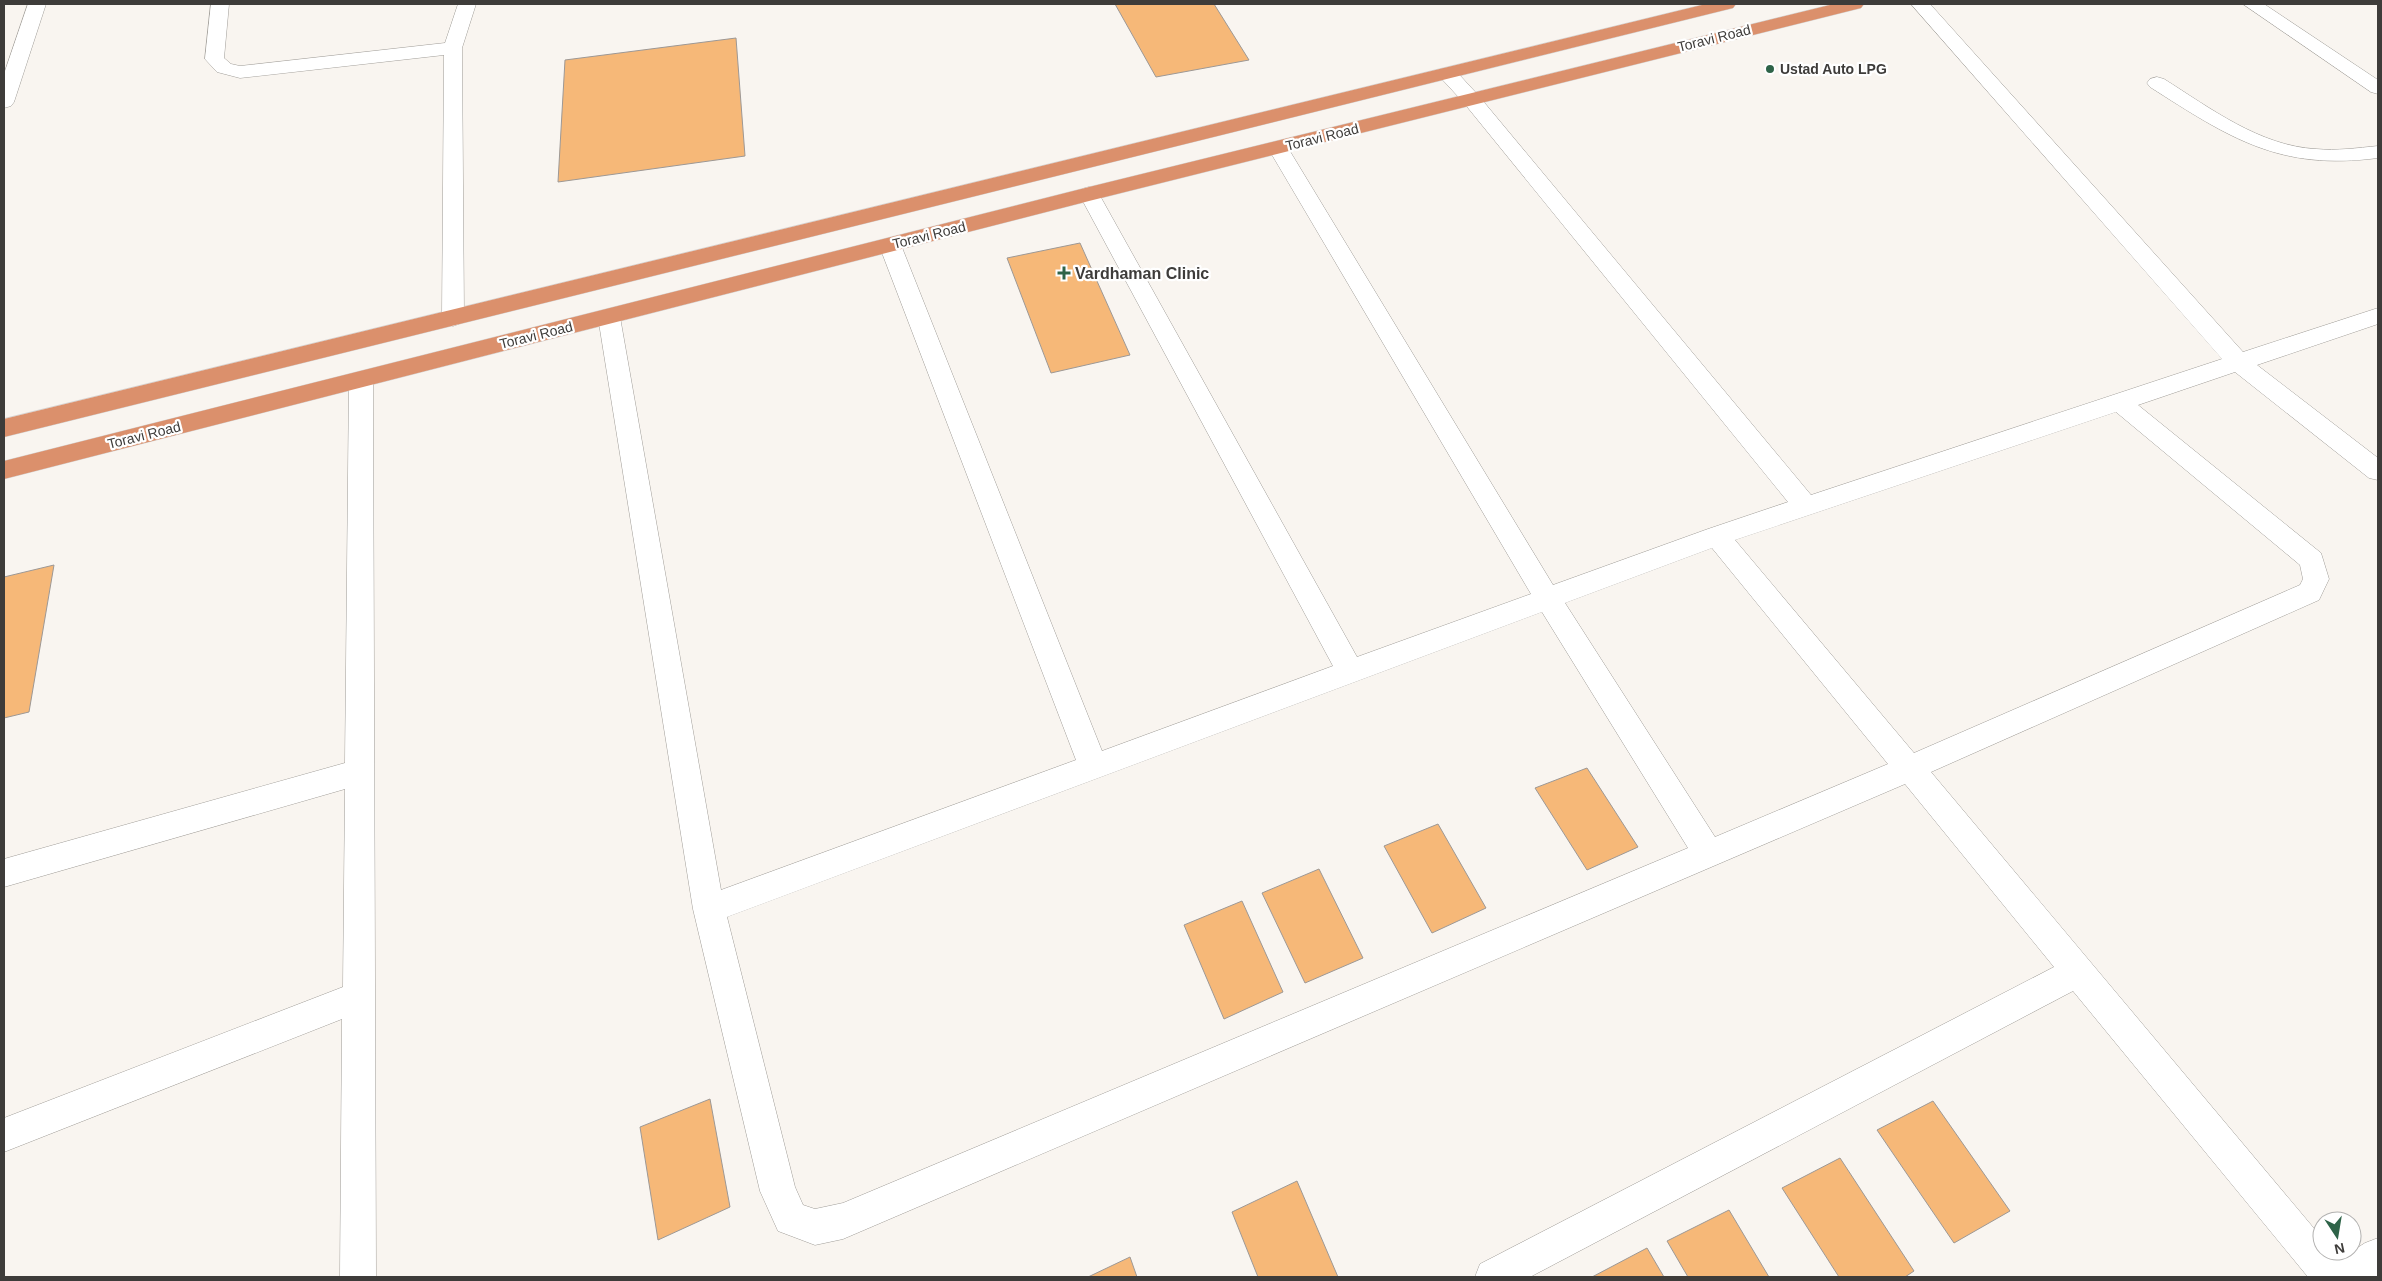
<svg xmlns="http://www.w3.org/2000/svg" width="2382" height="1281" viewBox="0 0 2382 1281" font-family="Helvetica,sans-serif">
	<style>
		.building { fill: #f6b878; stroke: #9d9895 }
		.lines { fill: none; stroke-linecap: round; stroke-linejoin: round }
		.minor-casing { stroke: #a09d98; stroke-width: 1 }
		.highway-casing { stroke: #d5d4d4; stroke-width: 1 }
		.minor { fill: #fff; fill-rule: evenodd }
		.highway { fill: #db906c; fill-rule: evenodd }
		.poi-dot { fill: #2e6348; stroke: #fff; stroke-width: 2 }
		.labels { text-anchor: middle; stroke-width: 4.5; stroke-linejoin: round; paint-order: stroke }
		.far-street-label { font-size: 14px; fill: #3e3c3a; stroke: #fff }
		.far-poi-label { font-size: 14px; font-weight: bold; fill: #3e3c3a; stroke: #fff; text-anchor: start }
		.poi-label { font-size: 16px; font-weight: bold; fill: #3e3c3a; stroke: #fff; text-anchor: start }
	</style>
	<rect width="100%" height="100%" fill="#f9f5f0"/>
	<!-- building -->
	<g class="building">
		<polygon points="1115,4 1214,4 1249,60 1156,77"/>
		<polygon points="736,38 745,156 558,182 565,60"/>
		<polygon points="1080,243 1130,355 1051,373 1007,258"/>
		<polygon points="54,565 29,712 4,718 4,577"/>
		<polygon points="1587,768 1638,847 1587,870 1535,788"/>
		<polygon points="1438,824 1486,908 1432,933 1384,846"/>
		<polygon points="1319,869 1363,958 1305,983 1262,893"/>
		<polygon points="1242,901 1283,992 1224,1019 1184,925"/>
		<polygon points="710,1099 730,1207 658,1240 640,1127"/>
		<polygon points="1933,1101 2010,1211 1954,1243 1877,1130"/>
		<polygon points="1840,1158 1914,1271 1905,1277 1839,1277 1782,1188"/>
		<polygon points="1297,1181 1338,1277 1258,1277 1232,1212"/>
		<polygon points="1729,1210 1769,1277 1688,1277 1667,1241"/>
		<polygon points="1647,1248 1664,1277 1592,1277"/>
		<polygon points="1130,1257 1137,1277 1088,1277"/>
	</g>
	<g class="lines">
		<!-- minor casing -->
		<g class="minor-casing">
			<g id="minor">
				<polygon points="28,4 46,4 14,102 11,106 4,108 4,74"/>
				<polygon points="211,4 229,4 224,58 231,64 240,66 445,43 458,4 476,4 462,48 464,318 461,323 453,326 445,323 442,318 444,55 240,78 217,72 205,59"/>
				<path d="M 1911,4 L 1930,4 L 2243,352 L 2378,308 L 2378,324 L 2257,365 L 2378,458 L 2378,480 L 2369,478 L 2235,372 L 2138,405 L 2321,553 L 2329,579 L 2319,600 L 1931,772 L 2322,1238 L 2322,1251 L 2333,1251 L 2340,1259 L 2365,1243 L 2378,1238 L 2378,1277 L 2308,1277 L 2073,991 L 1530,1277 L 1475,1277 L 1480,1264 L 2054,967 L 1905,784 L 843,1239 L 815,1245 L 778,1231 L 760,1191 L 693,909 L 598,317 L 601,312 L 609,309 L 617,312 L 620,317 L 721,890 L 1076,760 L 879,245 L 882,240 L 890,238 L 898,240 L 901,245 L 1102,751 L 1333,666 L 1079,194 L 1082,189 L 1089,187 L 1096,189 L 1099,194 L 1357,657 L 1531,594 L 1268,148 L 1271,144 L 1278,142 L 1285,144 L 1288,148 L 1553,585 L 1708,529 L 1788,502 L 1464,103 L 1440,77 L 1437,73 L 1440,69 L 1454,69 L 1478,95 L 1811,495 L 2222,359 ZM 2116,412 L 2300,565 L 2303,579 L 2300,585 L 1914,753 L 1735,540 ZM 1712,548 L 1888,764 L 1715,837 L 1565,603 ZM 1542,612 L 1688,848 L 843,1203 L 815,1209 L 803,1205 L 795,1187 L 727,917 Z"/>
				<polygon points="2243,4 2264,4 2378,80 2378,94 2371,92"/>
				<path d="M 2157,77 L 2164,79 C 2210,108 2260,146 2316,149 C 2337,151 2357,148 2378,146 L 2378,158 C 2279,171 2230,138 2150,87 L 2147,83 L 2150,79 Z"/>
				<polygon points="361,372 369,374 373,380 376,1277 340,1277 342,1019 4,1152 4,1118 343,987 345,789 4,887 4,859 345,763 349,380 353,374"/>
			</g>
		</g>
		<!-- highway casing -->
		<g class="highway-casing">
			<g id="highway">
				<polygon points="1706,4 1736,4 1733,8 4,437 4,419"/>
				<polygon points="1834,4 1864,4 1861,8 1089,201 4,479 4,461 1089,187"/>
			</g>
		</g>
		<!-- minor -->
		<use href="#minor" class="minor"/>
		<!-- highway -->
		<use href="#highway" class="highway"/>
	</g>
	<!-- markers -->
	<g class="poi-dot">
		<circle cx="1770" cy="69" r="5"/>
		<path d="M1061.5 265.5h5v5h5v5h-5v5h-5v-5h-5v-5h5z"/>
	</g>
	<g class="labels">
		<!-- far-street labels -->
		<g class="far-street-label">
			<text transform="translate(1714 38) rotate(-14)" y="5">Toravi Road</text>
			<text transform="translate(1322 137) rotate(-14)" y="5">Toravi Road</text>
			<text transform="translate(929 235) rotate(-14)" y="5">Toravi Road</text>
			<text transform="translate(536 335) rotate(-14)" y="5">Toravi Road</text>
			<text transform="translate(144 435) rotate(-14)" y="5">Toravi Road</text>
		</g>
		<!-- far-poi labels -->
		<g class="far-poi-label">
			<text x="1780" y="74">Ustad Auto LPG</text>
		</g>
		<!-- poi labels -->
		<g class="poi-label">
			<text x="1075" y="279">Vardhaman Clinic</text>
		</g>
	</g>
	<!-- border -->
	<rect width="2382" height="1281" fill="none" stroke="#3e3c3a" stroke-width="10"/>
	<!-- north arrow -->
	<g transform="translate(2337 1236) rotate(168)"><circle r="24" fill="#ffffff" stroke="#b2b1b0"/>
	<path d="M0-4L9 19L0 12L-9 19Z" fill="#2e6348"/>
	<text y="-8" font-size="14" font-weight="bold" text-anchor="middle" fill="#3e3c3a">N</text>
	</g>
</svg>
